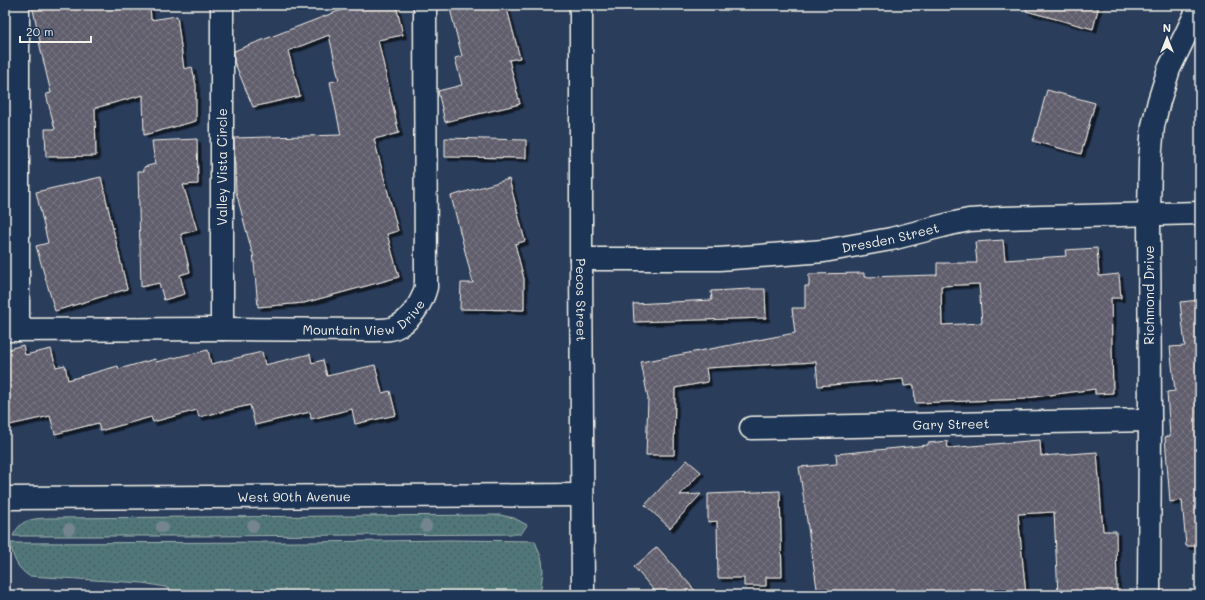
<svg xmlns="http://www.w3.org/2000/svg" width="1205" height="600" viewBox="0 0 1205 600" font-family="Mali,sans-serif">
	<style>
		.grass { fill: url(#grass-dots); stroke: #a2b4b0 }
		.building { fill: url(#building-cross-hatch); stroke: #f4f1e8; fill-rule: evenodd; filter: url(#shadow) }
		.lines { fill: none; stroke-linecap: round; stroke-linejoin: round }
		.minor-casing { stroke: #f4f1e8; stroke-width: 25 }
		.tertiary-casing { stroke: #f4f1e8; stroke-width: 25 }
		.secondary-casing { stroke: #f4f1e8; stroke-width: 25 }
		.minor { stroke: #1d3557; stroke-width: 22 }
		.tertiary { stroke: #1d3557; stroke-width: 22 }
		.secondary { stroke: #1d3557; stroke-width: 22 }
		.tree { fill: #758590 }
		.labels { text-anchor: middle; stroke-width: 3; stroke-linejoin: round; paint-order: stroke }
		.street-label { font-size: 13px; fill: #f4f1e8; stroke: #1d3557 }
	</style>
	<defs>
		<pattern id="grass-dots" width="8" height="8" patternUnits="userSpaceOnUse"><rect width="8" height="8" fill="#4f7679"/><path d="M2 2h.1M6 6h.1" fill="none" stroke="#4c5d5d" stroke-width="1.8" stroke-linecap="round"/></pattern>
		<pattern id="building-cross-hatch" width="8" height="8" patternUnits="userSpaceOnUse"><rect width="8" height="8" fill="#605d6c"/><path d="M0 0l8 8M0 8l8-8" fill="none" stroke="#777581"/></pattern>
		<filter id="shadow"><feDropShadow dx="3.5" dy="3.5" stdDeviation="0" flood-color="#0009"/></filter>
	</defs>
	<rect width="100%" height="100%" fill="#2a3d5b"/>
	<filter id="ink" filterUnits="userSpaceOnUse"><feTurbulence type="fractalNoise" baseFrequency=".025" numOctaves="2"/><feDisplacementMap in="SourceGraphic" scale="8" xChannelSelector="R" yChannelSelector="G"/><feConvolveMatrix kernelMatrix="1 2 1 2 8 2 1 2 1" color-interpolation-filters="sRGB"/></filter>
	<g filter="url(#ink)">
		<!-- grass -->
		<g class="grass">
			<path d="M 500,515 L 514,518 L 527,525 L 521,534 L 199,536 L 13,536 C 21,519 31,519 48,518 Z"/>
			<path d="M 449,540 L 535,541 L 542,560 L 543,571 L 540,595 L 180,595 L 165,587 L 143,583 L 29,576 C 17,568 12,557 11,543 L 309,542 Z"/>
		</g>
		<!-- building -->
		<g class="building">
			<polygon points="32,5 150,5 151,20 177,16 184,69 192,67 196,85 196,121 144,135 143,95 95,108 96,156 46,157 45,129 55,129 46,94 51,93 39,42 40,41"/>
			<polygon points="354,5 396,5 403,35 378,40 399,133 374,139 398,231 387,234 399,277 304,303 258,307 253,252 252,252 236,192 234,138 341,135 330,82 339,80 329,35 288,51 300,96 253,107 234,61 234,51"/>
			<polygon points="466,5 506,5 520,58 509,60 520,104 445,122 438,91 462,85 455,58 462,56 450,9"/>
			<polygon points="1027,5 1099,5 1093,29 1026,11"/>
			<polygon points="1047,90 1095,103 1081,154 1033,141"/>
			<polygon points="445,138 526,140 526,158 445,157"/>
			<polygon points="197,139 198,184 183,185 197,230 181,234 190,272 180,275 185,294 164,300 159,283 141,287 138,171 144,171 144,167 155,164 152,141"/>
			<polygon points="101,177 127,289 55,311 36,246 48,243 36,192"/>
			<polygon points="509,179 525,241 515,244 524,279 524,310 460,309 461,283 473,283 451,196"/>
			<path d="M 1003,240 L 1005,260 L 1066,256 L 1065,250 L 1097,248 L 1099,276 L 1119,274 L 1121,298 L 1111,298 L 1113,393 L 1095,394 L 1095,389 L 1026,398 L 1026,399 L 915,403 L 914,385 L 904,386 L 903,379 L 818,386 L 816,362 L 706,368 L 708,382 L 675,388 L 674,455 L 646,455 L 648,398 L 641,362 L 795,333 L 792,308 L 805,308 L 805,286 L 809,286 L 809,274 L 864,273 L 864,277 L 937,275 L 937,263 L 977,263 L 975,242 ZM 979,284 L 982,323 L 942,325 L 941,286 Z"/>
			<polygon points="750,289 765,289 766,318 634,322 633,304 712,300 711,291"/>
			<polygon points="1200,300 1200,546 1186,546 1182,500 1170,502 1165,437 1170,436 1167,392 1175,391 1170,347 1185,346 1180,302"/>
			<polygon points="23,345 25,355 51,349 56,367 65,365 68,380 118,366 119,369 155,359 156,362 208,350 211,364 262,352 265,365 310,354 312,363 323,360 327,376 375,365 382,393 390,391 396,415 355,424 352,409 311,419 310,412 255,425 250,405 199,417 197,410 153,422 151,417 100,431 98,423 55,434 50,416 5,426 5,350"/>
			<polygon points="1040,440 1041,456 1097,452 1103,531 1116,531 1117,595 1058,595 1054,512 1018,514 1026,595 818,595 799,467 837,464 836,454 928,445 928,443 947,441 948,448"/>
			<polygon points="687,460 701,472 680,495 701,494 670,528 645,505"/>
			<polygon points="780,491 782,577 766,577 766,586 744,586 744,578 718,578 717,521 708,522 708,494"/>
			<polygon points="657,547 699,595 658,595 634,567"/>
		</g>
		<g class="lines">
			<!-- minor casing -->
			<g class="minor-casing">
				<g id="minor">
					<polyline points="18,5 18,330"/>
					<path id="s1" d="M 581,259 L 719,259 L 824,251 L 891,239 L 950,224 L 969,220 L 1003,218 L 1200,213"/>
					<polyline points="222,329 222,5"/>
					<path id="s2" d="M 5,330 L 222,329 L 375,330 C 381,330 389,330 394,328 C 410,322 422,303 426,287 L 425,5"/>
					<path id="s3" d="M 751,428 L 1150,420"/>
					<polyline points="1149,595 1150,420 1149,215 1150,160 1153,126 1159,101 1169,69 1200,5"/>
				</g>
			</g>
			<!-- tertiary casing -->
			<g class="tertiary-casing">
				<g id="tertiary">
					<path id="s4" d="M 5,498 L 582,495"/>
				</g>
			</g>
			<!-- secondary casing -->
			<g class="secondary-casing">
				<g id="secondary">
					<path id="s5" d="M 581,5 L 581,259 L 583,595"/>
				</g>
			</g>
			<!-- minor -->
			<use href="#minor" class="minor"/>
			<!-- tertiary -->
			<use href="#tertiary" class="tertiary"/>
			<!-- secondary -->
			<use href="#secondary" class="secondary"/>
		</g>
		<!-- trees -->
		<g class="tree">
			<circle cx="253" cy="526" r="6"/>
			<circle cx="426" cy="526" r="6"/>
			<circle cx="162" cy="527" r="6"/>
			<circle cx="69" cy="529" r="6"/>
		</g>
	</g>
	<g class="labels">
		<!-- street labels -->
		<g class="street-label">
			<text transform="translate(222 167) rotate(-90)" y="5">Valley Vista Circle</text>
			<text dy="5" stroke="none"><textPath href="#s1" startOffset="311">Dresden Street</textPath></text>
			<text transform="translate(1149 295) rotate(-90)" y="5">Richmond Drive</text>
			<text dy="5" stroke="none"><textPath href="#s5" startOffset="295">Pecos Street</textPath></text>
			<text dy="5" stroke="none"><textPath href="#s2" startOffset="363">Mountain View Drive</textPath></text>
			<text dy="5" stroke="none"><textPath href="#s3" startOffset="200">Gary Street</textPath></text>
			<text dy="5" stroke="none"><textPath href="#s4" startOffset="289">West 90th Avenue</textPath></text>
		</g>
	</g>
	<!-- margin -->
	<rect width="1205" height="600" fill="none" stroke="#1d3557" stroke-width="20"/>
	<rect x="10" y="10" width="1185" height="580" fill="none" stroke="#f4f1e8" stroke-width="1.5" filter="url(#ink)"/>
	<!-- north arrow -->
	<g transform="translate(1167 38)" stroke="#1d3557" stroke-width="3" paint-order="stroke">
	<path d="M0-3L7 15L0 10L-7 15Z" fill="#f4f1e8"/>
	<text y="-6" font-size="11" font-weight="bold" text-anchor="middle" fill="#f4f1e8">N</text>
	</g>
	<!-- scale -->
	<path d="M20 36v6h71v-6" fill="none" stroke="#f4f1e8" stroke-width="2"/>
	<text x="26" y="36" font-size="12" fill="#f4f1e8" stroke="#1d3557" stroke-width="3" paint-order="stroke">20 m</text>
</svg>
